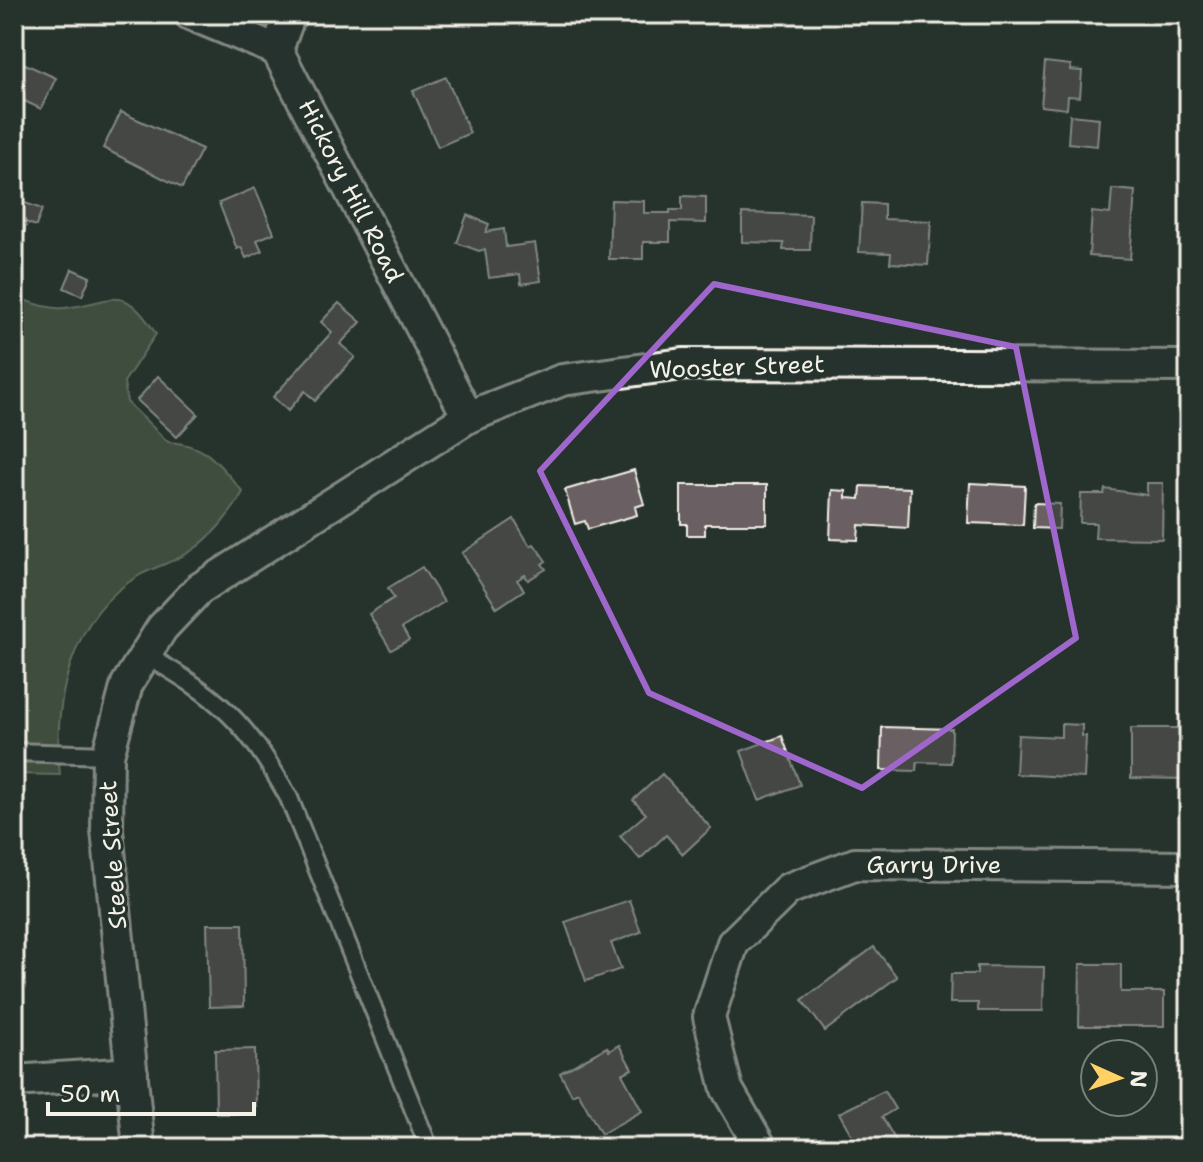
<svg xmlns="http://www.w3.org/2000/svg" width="1203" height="1162" viewBox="0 0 1203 1162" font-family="'Shantell Sans',sans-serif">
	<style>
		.green { fill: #5c6e51; stroke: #a8b09c; stroke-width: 2 }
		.building { fill: #6a5e62; stroke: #f4f1e8; stroke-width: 2 }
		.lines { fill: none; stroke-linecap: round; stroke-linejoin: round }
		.lane-casing { stroke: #f4f1e8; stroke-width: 22 }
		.street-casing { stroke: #f4f1e8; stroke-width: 36 }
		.lane { stroke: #26332d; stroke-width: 16 }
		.street { stroke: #26332d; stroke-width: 30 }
		.marked { fill: none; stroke: #9f67cb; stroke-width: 6; stroke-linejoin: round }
		.labels { text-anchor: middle; stroke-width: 6; stroke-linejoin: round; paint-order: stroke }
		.street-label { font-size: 24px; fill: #f4f1e8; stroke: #26332d }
	</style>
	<rect width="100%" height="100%" fill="#26332d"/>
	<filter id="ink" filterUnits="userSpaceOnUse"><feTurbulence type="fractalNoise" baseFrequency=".0125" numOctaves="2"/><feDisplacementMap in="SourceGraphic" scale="16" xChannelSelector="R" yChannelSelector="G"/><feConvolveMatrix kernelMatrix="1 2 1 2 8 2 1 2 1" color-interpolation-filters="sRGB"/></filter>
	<g filter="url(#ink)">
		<!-- green -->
		<path class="green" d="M 14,297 C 29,301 49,310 64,308 C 114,303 122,280 156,334 L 124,382 L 127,402 L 168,442 C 208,444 218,464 243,492 C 232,513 211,538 191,551 C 175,562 156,566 140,575 C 70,615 53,702 60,775 L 14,774 Z"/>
		<!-- building -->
		<g class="building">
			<polygon points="878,14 903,14 902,21 877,20"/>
			<polygon points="14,59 56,78 41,109 14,96"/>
			<polygon points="1045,62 1071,65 1070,70 1082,71 1080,97 1068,96 1067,109 1041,106"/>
			<polygon points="446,77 470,133 438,147 413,91"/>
			<polygon points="121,112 202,149 182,188 103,148"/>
			<polygon points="1070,115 1099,118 1097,146 1068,143"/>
			<polygon points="255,188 274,233 257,240 262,251 246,258 241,247 237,249 219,203"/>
			<polygon points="1112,189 1135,191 1130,259 1089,256 1092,212 1110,214"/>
			<polygon points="682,196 706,197 706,223 670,222 670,242 643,242 643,259 609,259 611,200 644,201 644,213 670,213 670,210 682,210"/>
			<polygon points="14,199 42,209 36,226 14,218"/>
			<polygon points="862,203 884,204 884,219 931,221 928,265 890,263 891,253 859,252"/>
			<polygon points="742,213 811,215 810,250 783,250 784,243 742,242"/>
			<polygon points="467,215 489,224 486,232 504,229 506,247 535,243 541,281 521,284 520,274 489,278 485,249 479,251 457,243"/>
			<polygon points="14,223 26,226 14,271"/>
			<polygon points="72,269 90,277 82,296 64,288"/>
			<polygon points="339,303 361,322 340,344 355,357 315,401 305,391 288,411 273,397 332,332 321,322"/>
			<polygon points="158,376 198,414 177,437 137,400"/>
			<polygon points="634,470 644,504 635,507 637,515 588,529 585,521 575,524 565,490"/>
			<polygon points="970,483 1025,486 1023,525 968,523"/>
			<polygon points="1147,483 1163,483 1162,539 1095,538 1096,523 1080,523 1081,494 1104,494 1105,489 1147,495"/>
			<polygon points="681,485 767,485 767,524 705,524 705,535 687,535 687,524 681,524"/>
			<polygon points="861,486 910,488 908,528 859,525 858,540 830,539 832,490 846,491 846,498 860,499"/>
			<polygon points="1034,503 1060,504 1059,529 1033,528"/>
			<polygon points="514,519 530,546 534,544 546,561 542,564 546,569 528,580 525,575 517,580 524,590 497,608 462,553"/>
			<polygon points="422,567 444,602 402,628 409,640 391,650 369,614 394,598 388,588"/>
			<polygon points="1061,724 1082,725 1082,736 1086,736 1084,778 1016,774 1018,735 1061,737"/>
			<polygon points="882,727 952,729 951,763 917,762 916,771 881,770"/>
			<polygon points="1131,728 1189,728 1189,779 1131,778"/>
			<polygon points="782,736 800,785 759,800 741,751"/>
			<polygon points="662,774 711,828 683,854 666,835 640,859 620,836 646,814 633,800"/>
			<polygon points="629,900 641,932 611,943 621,969 586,981 565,922"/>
			<polygon points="207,924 243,924 244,1006 209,1007"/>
			<polygon points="874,947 897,977 825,1031 802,1000"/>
			<polygon points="1080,964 1121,964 1121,992 1164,992 1164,1026 1079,1026"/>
			<polygon points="977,966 1044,967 1043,1011 978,1011 978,1003 950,1003 951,974 977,974"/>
			<polygon points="619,1045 632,1069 622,1074 642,1111 601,1134 578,1092 572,1095 560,1073 607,1047 609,1051"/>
			<polygon points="255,1049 256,1114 216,1114 215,1050"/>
			<polygon points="884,1091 895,1109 882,1117 900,1148 859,1148 839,1113"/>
		</g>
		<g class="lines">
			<!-- lane casing -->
			<g class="lane-casing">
				<g id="lane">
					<path d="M 144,654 C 220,698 246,721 289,798 L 429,1148"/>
					<polyline points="14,752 108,755"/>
				</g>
			</g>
			<!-- street casing -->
			<g class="street-casing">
				<g id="street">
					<polyline points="190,14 277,50 468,417"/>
					<polyline points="277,50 290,14"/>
					<polyline points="14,1081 132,1073"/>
					<polyline points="139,1148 107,830 108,755 127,684 162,628 199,589 468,417 562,380 683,364 1189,366"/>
					<polyline points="761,1148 727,1089 709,1017 733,943 788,889 855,864 1189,867"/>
				</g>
			</g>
			<!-- lane -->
			<use href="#lane" class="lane"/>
			<!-- street -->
			<use href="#street" class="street"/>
		</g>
	</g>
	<!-- marked area -->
	<path d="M0 0H1203V1162H0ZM 714,284 L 1016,347 L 1076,638 L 862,788 L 649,693 L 540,471 Z" fill="#26332d" fill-opacity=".55" fill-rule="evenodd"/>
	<path class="marked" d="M 714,284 L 1016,347 L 1076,638 L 862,788 L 649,693 L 540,471 Z"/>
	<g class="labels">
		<!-- street labels -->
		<g class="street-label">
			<text transform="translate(351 191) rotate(63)" y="8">Hickory Hill Road</text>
			<text transform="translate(737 367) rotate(-2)" y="8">Wooster Street</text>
			<text transform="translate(113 855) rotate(-94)" y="8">Steele Street</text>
			<text x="934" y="873">Garry Drive</text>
		</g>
	</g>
	<!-- margin -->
	<rect width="1203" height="1162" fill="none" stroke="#26332d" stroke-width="48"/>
	<rect x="24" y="24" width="1155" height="1114" fill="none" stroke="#f4f1e8" stroke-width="3" filter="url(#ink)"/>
	<!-- north arrow -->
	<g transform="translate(1119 1078) rotate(93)"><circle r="38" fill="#26332d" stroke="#787f78" stroke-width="2"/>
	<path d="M0-6L14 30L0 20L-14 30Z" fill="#ffd166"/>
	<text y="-12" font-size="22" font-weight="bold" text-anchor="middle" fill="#f4f1e8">N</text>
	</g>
	<!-- scale -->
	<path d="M48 1102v12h206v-12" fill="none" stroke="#f4f1e8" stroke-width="4"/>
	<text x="60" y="1102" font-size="24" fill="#f4f1e8" stroke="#26332d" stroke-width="6" paint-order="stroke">50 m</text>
</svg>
